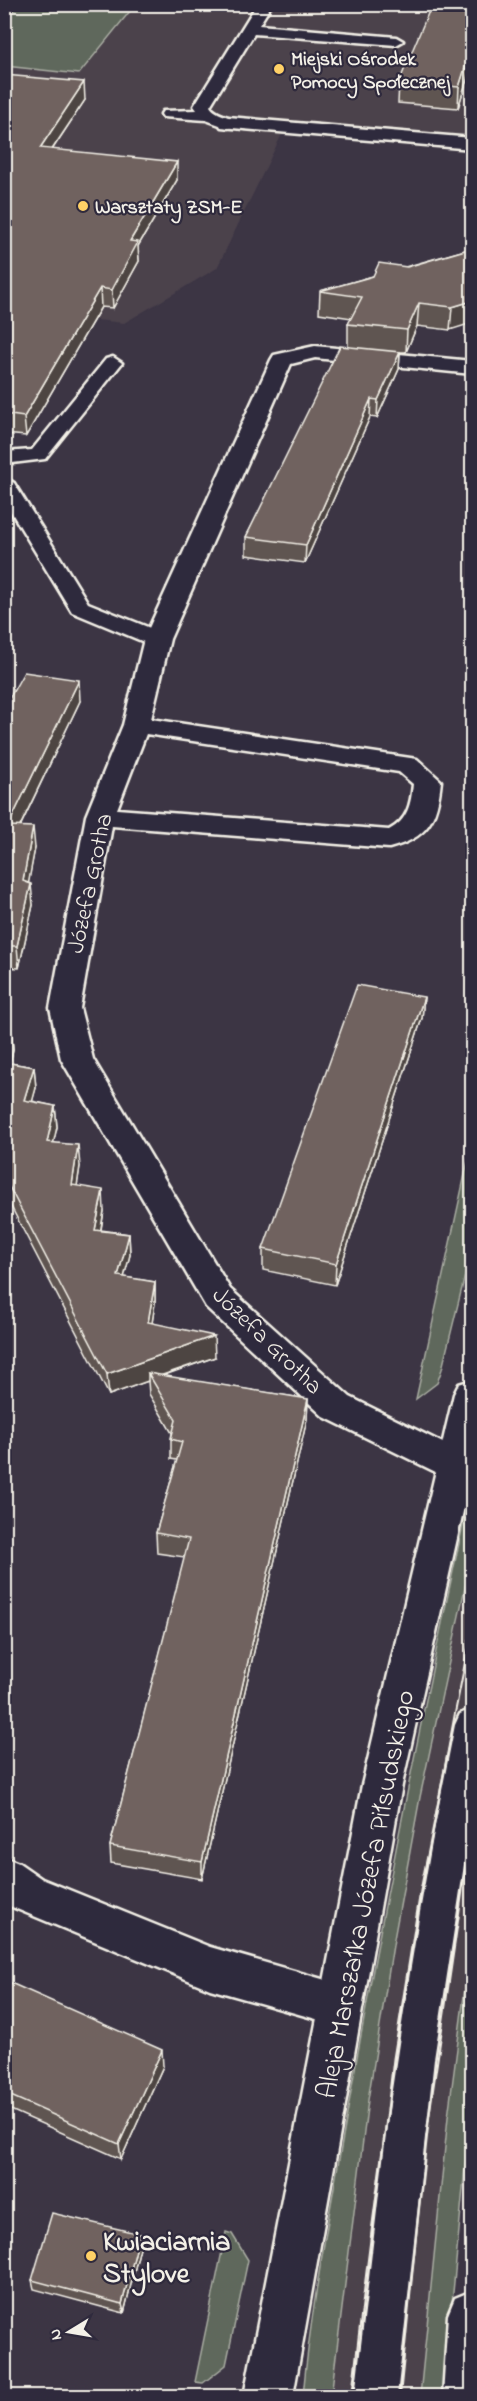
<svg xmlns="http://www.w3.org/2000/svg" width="477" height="2401" viewBox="0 0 477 2401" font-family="'Indie Flower',sans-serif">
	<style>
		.built { fill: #4b424c }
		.green { fill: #5e685b; stroke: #a9aca2; stroke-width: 1.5 }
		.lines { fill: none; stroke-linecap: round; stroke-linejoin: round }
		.lane-casing { stroke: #f4f1e8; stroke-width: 5 }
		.street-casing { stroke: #f4f1e8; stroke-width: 5 }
		.secondary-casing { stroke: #f4f1e8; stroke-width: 5 }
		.lane { fill: #2f2a3d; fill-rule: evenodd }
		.street { fill: #2f2a3d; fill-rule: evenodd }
		.secondary { fill: #2f2a3d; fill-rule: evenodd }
		.tram { stroke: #f4f1e8; stroke-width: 2 }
		.wall { fill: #5f5451; stroke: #f4f1e8; stroke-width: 1.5 }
		.shaded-wall { fill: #4e4542; stroke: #f4f1e8; stroke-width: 1.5 }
		.building { fill: #6f625e; stroke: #f4f1e8; stroke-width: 1.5 }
		.poi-dot { fill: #ffd166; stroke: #2f2a3d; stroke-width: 2 }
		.labels { text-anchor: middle; stroke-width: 4.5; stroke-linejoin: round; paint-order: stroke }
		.far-poi-label { font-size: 20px; font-weight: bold; fill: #f4f1e8; stroke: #2f2a3d; text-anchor: start }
		.street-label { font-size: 24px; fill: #f4f1e8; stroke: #2f2a3d }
		.near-street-label { font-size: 28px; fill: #f4f1e8; stroke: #2f2a3d }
		.near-poi-label { font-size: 28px; font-weight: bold; fill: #f4f1e8; stroke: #2f2a3d; text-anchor: start }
	</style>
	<rect width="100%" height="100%" fill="#3c3544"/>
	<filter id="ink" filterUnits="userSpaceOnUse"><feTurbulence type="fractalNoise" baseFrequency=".0167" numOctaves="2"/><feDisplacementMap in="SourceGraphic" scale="12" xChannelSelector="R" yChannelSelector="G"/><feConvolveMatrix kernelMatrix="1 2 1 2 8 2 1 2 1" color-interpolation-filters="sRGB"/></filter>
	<g filter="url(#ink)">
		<!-- built -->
		<g class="built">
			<polygon points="439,4 472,17 472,137 441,134 433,146 282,134 217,268 124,323 5,310 5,5"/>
			<polygon points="472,1555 472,1935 448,2117 420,2396 331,2396 368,2100 394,1939 420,1797"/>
		</g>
		<!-- green -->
		<g class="green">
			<polygon points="18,5 18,4 135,5 79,74 5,66 5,20"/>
			<polygon points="472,1119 472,1247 442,1369 437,1383 416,1399 469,1156"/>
			<path d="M 472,1484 L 472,1555 L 420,1797 L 394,1939 L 368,2100 L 331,2396 L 303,2396 C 312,2296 333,2197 350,2097 C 386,1892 427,1688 472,1484 Z"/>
			<polygon points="472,1935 472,2095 443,2396 420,2396 448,2117"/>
			<polygon points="226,2232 232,2234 248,2260 226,2365 203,2383 195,2382"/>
		</g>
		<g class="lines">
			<!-- lane casing -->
			<g class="lane-casing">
				<g id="lane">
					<path d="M 257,4 L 272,4 L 259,25 L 396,37 L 403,41 L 396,45 L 254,34 L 210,106 C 216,116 229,114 236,123 L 234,126 L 228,128 L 206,120 L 163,117 L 161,114 L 163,111 L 197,110 L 194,106 Z"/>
					<polygon points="113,357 122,363 45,459 4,464 4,452 32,450 106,359"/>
					<polygon points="4,477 14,483 88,603 165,634 168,639 165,644 149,644 72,612 4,500"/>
					<polygon points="472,1709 472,1813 434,2059 397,2396 355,2396 395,2059 422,1891 455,1725 460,1714"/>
				</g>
			</g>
			<!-- street casing -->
			<g class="street-casing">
				<g id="street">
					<polygon points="228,117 472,138 472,149 221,127 219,123"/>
					<path d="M 315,346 L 472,361 L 472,374 L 315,358 L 291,364 L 170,639 L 151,719 L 417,759 L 441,781 C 437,820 428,838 389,848 L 112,826 L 80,1008 L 93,1059 L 230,1289 L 350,1397 L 469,1456 L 472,1463 L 469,1478 L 456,1482 L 324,1417 L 206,1307 L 61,1059 L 50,1008 L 86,816 L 123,725 L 144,639 L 271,360 L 274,355 ZM 146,734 L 399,772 L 413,784 C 411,804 408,820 389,830 L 117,809 Z"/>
					<polygon points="4,1857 19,1863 42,1879 210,1947 357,1989 363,2004 357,2019 341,2026 210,1989 12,1907 4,1902"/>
				</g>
			</g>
			<!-- secondary casing -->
			<g class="secondary-casing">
				<g id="secondary">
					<polygon points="472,1380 472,1471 402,1785 293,2396 244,2396 362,1785 454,1394 459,1384"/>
					<polygon points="472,2291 472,2396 443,2396 448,2315 455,2298"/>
				</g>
			</g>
			<!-- lane -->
			<use href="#lane" class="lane"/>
			<!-- street -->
			<use href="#street" class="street"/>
			<!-- secondary -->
			<use href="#secondary" class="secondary"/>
			<!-- tram -->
			<g class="tram">
				<path d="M 352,2396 C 380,2138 420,1882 472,1628"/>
				<polyline points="400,2396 426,2137 472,1826"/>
			</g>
		</g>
		<!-- wall -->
		<g class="wall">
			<polygon points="472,4 472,63 458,108 398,103 399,82"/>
			<polygon points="4,75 85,100 52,150 177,180 138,246 139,261 113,308 101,307 26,436 4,434"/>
			<polygon points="472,248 450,330 417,326 406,352 400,352 399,369 377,418 370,417 305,563 246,555 246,537 348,346 348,324 352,318 319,313 320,291"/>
			<polygon points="472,586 472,614 468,613 470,596"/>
			<polygon points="80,701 20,827 35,848 28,883 33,905 19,968 4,967 4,708"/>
			<polygon points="4,995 8,1016 5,1027 11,1028 13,1049 10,1063 34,1067 36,1088 32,1101 55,1106 57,1127 53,1143 80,1166 77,1186 104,1211 101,1230 129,1234 130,1255 124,1277 155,1282 155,1303 152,1323 215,1357 162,1376 308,1399 307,1419 202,1879 111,1863 110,1846 185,1557 157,1553 156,1533 177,1460 171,1459 171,1439 172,1433 149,1394 148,1381 109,1395 4,1193"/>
			<polygon points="424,997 422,1018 335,1285 263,1270 263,1249"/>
			<polygon points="4,1980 163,2066 121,2159 4,2107"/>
			<polygon points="140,2234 141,2243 124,2313 34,2289 32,2280"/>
		</g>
		<!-- shaded-wall -->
		<g class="shaded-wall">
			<polygon points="472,46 472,63 458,108 459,87"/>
			<polygon points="84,82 85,100 41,166 40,148"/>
			<polygon points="177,162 177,180 138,246 139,261 113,308 112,290 130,241"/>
			<polygon points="100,288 101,307 26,436 24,417"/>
			<polygon points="472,301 472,323 450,330 452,307"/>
			<polygon points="419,303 417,326 406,352 407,330"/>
			<polygon points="400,352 399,369 377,418 378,400"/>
			<polygon points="371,399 370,417 305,563 306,545"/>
			<polygon points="79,680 80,701 10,847 8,826"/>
			<polygon points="33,827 35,848 25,902 23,881"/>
			<polygon points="31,884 33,905 19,968 17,946"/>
			<polygon points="5,995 8,1016 4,1029 4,998"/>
			<polygon points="424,997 422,1018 335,1285 336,1264"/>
			<polygon points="11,1028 13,1049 6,1083 4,1058"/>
			<polygon points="34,1067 36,1088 27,1121 24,1100"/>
			<polygon points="55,1106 57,1127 49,1163 47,1142"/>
			<polygon points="78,1145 80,1166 74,1206 72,1185"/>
			<polygon points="103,1190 104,1211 97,1250 95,1230"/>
			<polygon points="129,1234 130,1255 119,1296 118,1276"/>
			<polygon points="155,1282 155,1303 149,1343 148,1322"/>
			<polygon points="214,1336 215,1357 151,1379 148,1373 148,1381 109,1395 107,1374"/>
			<polygon points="308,1399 307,1419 202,1879 202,1862"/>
			<polygon points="162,2050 163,2066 121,2159 119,2144"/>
			<polygon points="140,2234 141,2243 124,2313 122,2304"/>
		</g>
		<!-- building -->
		<g class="building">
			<polygon points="432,4 472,4 472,46 459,87 399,82"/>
			<polygon points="4,75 84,82 40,148 177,162 130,241 138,242 112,290 100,288 24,417 4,414"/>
			<polygon points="472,248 472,301 452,307 419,303 407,330 348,324 362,297 320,291 373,276 379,263 407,267"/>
			<polygon points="340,346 400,352 378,400 371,399 306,545 246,537"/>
			<polygon points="472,586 472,596 470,596"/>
			<polygon points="24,672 79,680 8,826 33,827 23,881 31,884 17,946 4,946 4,708"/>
			<polygon points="357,985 424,997 336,1264 263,1249"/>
			<polygon points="4,1027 11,1028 4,1058"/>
			<polygon points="4,1062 34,1067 24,1100 55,1106 47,1142 78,1145 72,1185 103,1190 95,1230 129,1234 118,1276 155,1282 148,1322 214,1336 107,1374 4,1177"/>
			<polygon points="148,1373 308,1399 202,1862 110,1846 189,1539 156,1533 182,1442 171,1439 176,1420"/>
			<polygon points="4,1980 162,2050 119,2144 4,2093"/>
			<polygon points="52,2213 140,2234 122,2304 32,2280"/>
		</g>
	</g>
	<!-- markers -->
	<g class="poi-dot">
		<circle cx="279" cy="69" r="6"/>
		<circle cx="83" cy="206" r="6"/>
		<circle cx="91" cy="2256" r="6"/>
	</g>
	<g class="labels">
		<!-- far-poi labels -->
		<g class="far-poi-label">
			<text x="291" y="65">Miejski Ośrodek<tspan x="291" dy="23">Pomocy Społecznej</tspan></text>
			<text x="95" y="213">Warsztaty ZSM-E</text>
		</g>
		<!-- street labels -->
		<g class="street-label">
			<text transform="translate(89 883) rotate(-78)" y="8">Józefa Grotha</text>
			<text transform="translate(268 1340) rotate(44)" y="8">Józefa Grotha</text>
		</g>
		<!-- near-street labels -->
		<g class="near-street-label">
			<text transform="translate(364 1894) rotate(-79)" y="10">Aleja Marszałka Józefa Piłsudskiego</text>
		</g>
		<!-- near-poi labels -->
		<g class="near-poi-label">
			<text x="103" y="2250">Kwiaciarnia<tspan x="103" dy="32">Stylove</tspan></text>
		</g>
	</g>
	<!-- margin -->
	<rect width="477" height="2401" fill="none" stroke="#2f2a3d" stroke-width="24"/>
	<rect x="12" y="12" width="453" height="2377" fill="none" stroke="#f4f1e8" stroke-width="2" filter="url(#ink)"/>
	<!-- north arrow -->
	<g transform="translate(69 2332) rotate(259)" stroke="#2f2a3d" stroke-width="4.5" paint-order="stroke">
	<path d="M0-4.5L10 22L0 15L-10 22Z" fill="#f4f1e8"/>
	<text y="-9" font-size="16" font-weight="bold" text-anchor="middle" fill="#f4f1e8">N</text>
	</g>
</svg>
